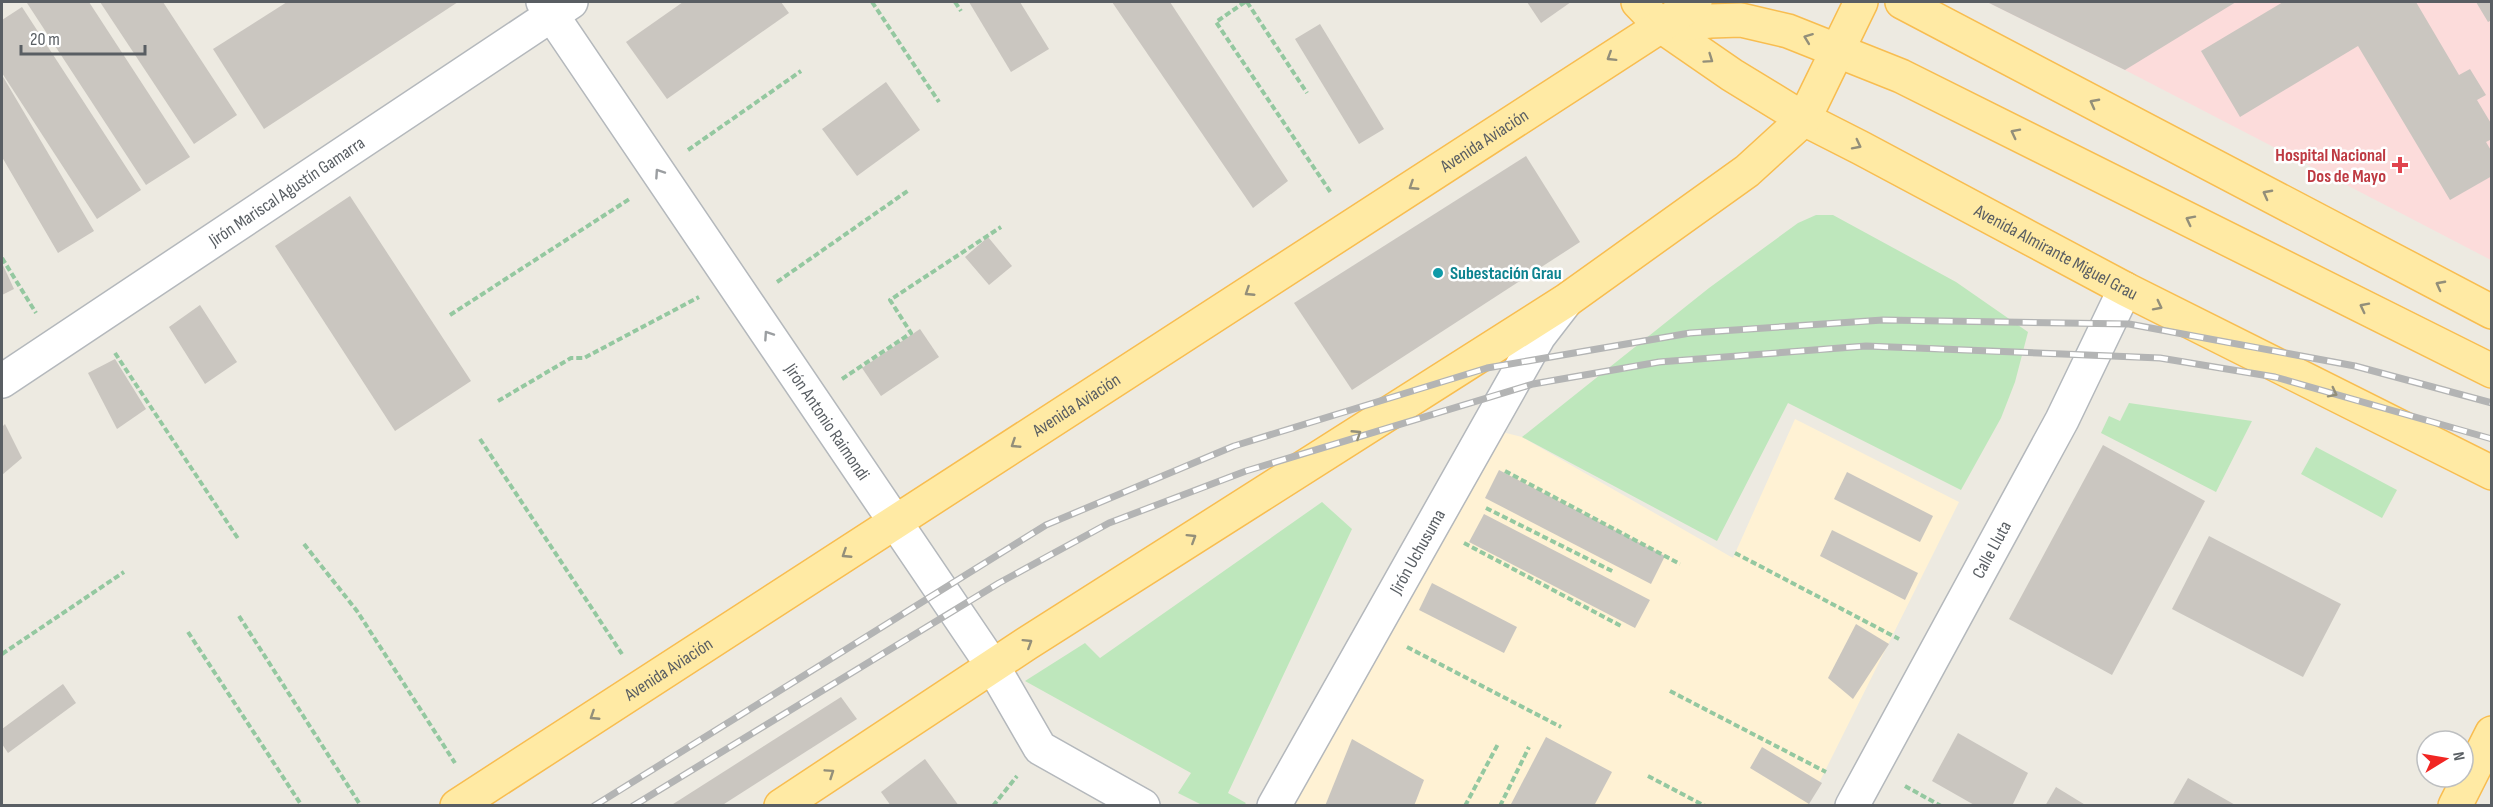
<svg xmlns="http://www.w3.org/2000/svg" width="2493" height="807" viewBox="0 0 2493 807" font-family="'Sofia Sans Condensed',sans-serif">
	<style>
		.commercial { fill: #fff2d4 }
		.medical { fill: #fcdcdb }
		.green { fill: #bee7bc }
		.building { fill: #cac6c0 }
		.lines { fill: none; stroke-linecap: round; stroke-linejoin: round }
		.minor-casing { stroke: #b4b8bc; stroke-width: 36 }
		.primary-casing { stroke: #f8bd50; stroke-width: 36 }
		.path { stroke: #94c8a0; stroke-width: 4; stroke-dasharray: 6 3; stroke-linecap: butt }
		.minor { stroke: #fff; stroke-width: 33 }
		.primary { stroke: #ffeaa4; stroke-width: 33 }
		.rail-casing { stroke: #b3b4b4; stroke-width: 7 }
		.rail { stroke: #fff; stroke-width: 4.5; stroke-dasharray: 14; stroke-linecap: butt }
		.oneway { stroke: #938f7a }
		.oneway2 { stroke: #9b9ea1 }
		.health-dot { fill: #e0444e; stroke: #fff; stroke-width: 2 }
		.culture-dot { fill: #0f9aa8; stroke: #fff; stroke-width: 2 }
		.labels { text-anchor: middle; stroke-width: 5; stroke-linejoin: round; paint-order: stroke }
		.street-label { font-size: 18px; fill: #595e63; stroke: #fff }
		.health-label { font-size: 18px; font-weight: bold; fill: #be3a42; stroke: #fff; text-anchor: end }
		.culture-label { font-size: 18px; font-weight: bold; fill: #0d838f; stroke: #fff; text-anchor: start }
	</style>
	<rect width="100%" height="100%" fill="#edeae1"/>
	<!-- commercial -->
	<polygon class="commercial" points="1795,419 1959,502 1808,805 1289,806 1502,432 1522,437 1733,558"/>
	<!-- medical -->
	<polygon class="medical" points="1987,2 2491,2 2491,260 2125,70"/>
	<!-- green -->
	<g class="green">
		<polygon points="1816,215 1833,215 1956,282 2028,332 2015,382 2001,418 1961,490 1788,403 1717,541 1522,437 1709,288 1798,223"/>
		<polygon points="2129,403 2252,421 2216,492 2101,433 2109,416 2120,421"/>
		<polygon points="2316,447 2397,490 2382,518 2301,474"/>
		<polygon points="1322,502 1352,529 1228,793 1246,803 1244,805 1202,805 1178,793 1191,773 1025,681 1085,643 1100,658"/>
	</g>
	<!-- building -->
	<g class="building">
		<polygon points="29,2 89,2 190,157 146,185 27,3"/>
		<polygon points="100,2 163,2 237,115 194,144"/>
		<polygon points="287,2 458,2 264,129 213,49"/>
		<polygon points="683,2 781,2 789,13 667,99 626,42"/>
		<polygon points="969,2 1020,2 1049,49 1011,72"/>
		<polygon points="1112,2 1170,2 1288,181 1253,208"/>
		<polygon points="1527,2 1571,2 1541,23"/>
		<polygon points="1987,2 2236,2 2125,70"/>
		<polygon points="2283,2 2416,2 2459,75 2470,69 2486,95 2477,100 2492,125 2492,139 2486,142 2492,152 2492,176 2450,200 2358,46 2240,117 2201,51"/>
		<polygon points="2476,2 2492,2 2492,20 2488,22"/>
		<polygon points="22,7 141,190 97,219 2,73 2,20"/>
		<polygon points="1320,24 1384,129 1359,144 1295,39"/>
		<polygon points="2,75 94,231 58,253 2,157"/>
		<polygon points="886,82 920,130 857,176 822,129"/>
		<polygon points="1526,156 1580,242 1352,390 1294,303"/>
		<polygon points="350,196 471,381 395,431 275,246"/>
		<polygon points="988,237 1012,266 989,285 965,257"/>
		<polygon points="2,263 14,289 2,295"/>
		<polygon points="200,305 237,362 205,384 169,327"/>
		<polygon points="920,329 939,357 881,396 862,368"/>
		<polygon points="115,359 146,409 117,429 88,373"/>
		<polygon points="5,424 22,458 2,475 2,427"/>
		<polygon points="2103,445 2205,501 2112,675 2009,619"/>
		<polygon points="1499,470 1665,556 1651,584 1485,498"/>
		<polygon points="1847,472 1933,516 1920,542 1834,499"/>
		<polygon points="1484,514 1650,600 1635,628 1469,542"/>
		<polygon points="1832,530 1918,573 1905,600 1820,556"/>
		<polygon points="2209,536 2341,604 2303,677 2172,609"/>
		<polygon points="1432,583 1517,627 1504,653 1419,610"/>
		<polygon points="1856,624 1889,644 1853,699 1828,678"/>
		<polygon points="63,684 76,703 8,753 2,744 2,729"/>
		<polygon points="841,697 857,719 721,806 670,806"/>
		<polygon points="1958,733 2028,773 2012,806 1976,806 1932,781"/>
		<polygon points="1546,737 1612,772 1594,806 1510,806"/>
		<polygon points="1352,739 1424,780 1414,806 1325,806"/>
		<polygon points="1762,747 1822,783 1809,804 1750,768"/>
		<polygon points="925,759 959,806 891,806 881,792"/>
		<polygon points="2188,778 2237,806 2172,806"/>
		<polygon points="2056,787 2087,806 2045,806"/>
	</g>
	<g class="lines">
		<!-- minor casing -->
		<g class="minor-casing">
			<g id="minor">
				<path id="s1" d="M 543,2 L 992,665 L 1040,748 L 1143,806"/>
				<path id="s2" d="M 2,381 L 571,2"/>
				<path id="s3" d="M 1274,806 L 1539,336 L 1566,301"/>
				<path id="s4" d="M 1852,806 L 2062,420 L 2125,289"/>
			</g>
		</g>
		<!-- primary casing -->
		<g class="primary-casing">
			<g id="primary">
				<path id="s5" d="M 1638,2 L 1661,26 L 1732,75 L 1804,119 L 1861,148 L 2125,289 L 2492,473"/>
				<polyline points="1902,2 2492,312"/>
				<polyline points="1663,26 1710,21 1741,20 1788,31 1901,76 2492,371"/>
				<path id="s6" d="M 457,806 L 1661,26 L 1695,2"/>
				<polyline points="781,806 1026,644 1567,300 1747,171 1804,119 1861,2"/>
				<polyline points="2455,806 2492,733"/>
			</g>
		</g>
		<!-- path -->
		<g class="path">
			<polyline points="872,2 939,102"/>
			<polyline points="955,2 961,11"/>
			<polyline points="1245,2 1216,22 1331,193"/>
			<polyline points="1247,2 1307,93"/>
			<polyline points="688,150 801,71"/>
			<polyline points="2,258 36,313"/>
			<polyline points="777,282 909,190"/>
			<polyline points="450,315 631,198"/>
			<polyline points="115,353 239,540"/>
			<polyline points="842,379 911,333 890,300 1001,227"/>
			<polyline points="498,401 571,358 584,358 699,297"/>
			<polyline points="480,439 622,654"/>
			<polyline points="1505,471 1680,564"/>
			<polyline points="1486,508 1614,572"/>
			<polyline points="1464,543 1623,627"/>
			<polyline points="304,544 357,611 455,763"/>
			<polyline points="1735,553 1899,639"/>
			<polyline points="239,616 361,806"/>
			<polyline points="188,632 302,806"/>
			<polyline points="1407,647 1561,727"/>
			<polyline points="2,654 124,572"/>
			<polyline points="1670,691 1826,772"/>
			<polyline points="1648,776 1705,806"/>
			<polyline points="1905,786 1941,806"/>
			<polyline points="993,806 1017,776"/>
			<polyline points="1465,806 1498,744"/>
			<polyline points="1500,806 1529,747"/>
		</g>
		<!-- minor -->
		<use href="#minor" class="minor"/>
		<!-- primary -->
		<use href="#primary" class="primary"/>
		<!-- rail casing -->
		<g class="rail-casing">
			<g id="rail">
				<polyline points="594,806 1046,525 1234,446 1487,368 1690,333 1883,320 2129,324 2355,366 2492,403"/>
				<polyline points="633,806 999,583 1109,523 1246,471 1533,384 1659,362 1866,346 2160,358 2275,377 2492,439"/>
			</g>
		</g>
		<!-- rail -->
		<use href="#rail" class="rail"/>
	</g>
	<!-- one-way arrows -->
	<defs><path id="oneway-chevron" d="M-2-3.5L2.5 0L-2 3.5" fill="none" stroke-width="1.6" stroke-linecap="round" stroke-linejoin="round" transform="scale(1.5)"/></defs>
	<g class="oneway">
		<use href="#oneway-chevron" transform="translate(1808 38) rotate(-159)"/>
		<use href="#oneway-chevron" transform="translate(1611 57) rotate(148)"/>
		<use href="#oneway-chevron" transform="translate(1709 59) rotate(35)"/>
		<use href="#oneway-chevron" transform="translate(2094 103) rotate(-152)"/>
		<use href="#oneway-chevron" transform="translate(2015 133) rotate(-153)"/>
		<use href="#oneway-chevron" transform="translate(1857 145) rotate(27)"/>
		<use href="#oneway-chevron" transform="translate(1413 186) rotate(147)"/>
		<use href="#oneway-chevron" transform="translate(2267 194) rotate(-152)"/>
		<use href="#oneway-chevron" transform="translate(2190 220) rotate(-153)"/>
		<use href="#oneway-chevron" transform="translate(2440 285) rotate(-152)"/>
		<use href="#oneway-chevron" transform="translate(1249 292) rotate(147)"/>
		<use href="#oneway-chevron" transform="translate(2158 306) rotate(27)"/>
		<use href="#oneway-chevron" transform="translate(2364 307) rotate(-153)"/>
		<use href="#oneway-chevron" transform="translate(2333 393) rotate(27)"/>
		<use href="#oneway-chevron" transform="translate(1357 434) rotate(-33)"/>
		<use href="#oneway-chevron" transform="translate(1015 444) rotate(147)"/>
		<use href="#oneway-chevron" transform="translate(1192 538) rotate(-32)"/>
		<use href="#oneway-chevron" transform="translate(846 554) rotate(147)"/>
		<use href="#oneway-chevron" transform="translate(1028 643) rotate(-32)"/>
		<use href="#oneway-chevron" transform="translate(594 716) rotate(147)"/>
		<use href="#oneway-chevron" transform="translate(830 773) rotate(-34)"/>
	</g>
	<g class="oneway2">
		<use href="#oneway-chevron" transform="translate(659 173) rotate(-124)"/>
		<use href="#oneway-chevron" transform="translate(768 335) rotate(-124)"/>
	</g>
	<!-- markers -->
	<path class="health-dot" d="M2397 156h6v6h6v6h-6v6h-6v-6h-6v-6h6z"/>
	<circle class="culture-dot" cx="1438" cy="273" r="6"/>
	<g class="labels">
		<!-- street labels -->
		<g class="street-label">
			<text dy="6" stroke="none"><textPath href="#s6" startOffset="1224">Avenida Aviación</textPath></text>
			<text dy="6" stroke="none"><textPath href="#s2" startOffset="342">Jirón Mariscal Agustín Gamarra</textPath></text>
			<text dy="6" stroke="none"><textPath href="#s5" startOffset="489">Avenida Almirante Miguel Grau</textPath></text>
			<text dy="6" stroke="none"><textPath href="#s6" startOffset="738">Avenida Aviación</textPath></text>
			<text dy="6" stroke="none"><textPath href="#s1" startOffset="507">Jirón Antonio Raimondi</textPath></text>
			<text dy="6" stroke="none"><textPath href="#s4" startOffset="292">Calle Lluta</textPath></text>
			<text dy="6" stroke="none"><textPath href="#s3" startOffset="292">Jirón Uchusuma</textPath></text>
			<text dy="6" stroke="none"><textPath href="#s6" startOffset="252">Avenida Aviación</textPath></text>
		</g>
		<!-- health labels -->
		<g class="health-label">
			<text x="2386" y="161">Hospital Nacional<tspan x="2386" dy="21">Dos de Mayo</tspan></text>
		</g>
		<!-- culture labels -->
		<g class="culture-label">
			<text x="1450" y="279">Subestación Grau</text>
		</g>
	</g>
	<!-- border -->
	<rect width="2493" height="807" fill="none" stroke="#595e63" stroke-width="6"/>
	<!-- north arrow -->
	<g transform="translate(2445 759) rotate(79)"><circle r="28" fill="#ffffff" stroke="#bdbfc1" stroke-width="1.5"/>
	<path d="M0-4.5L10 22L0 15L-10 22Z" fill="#f12623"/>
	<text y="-9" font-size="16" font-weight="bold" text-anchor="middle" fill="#595e63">N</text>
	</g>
	<!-- scale -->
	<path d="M21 45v9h124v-9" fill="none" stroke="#595e63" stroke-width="3"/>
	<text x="30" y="45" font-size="18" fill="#595e63" stroke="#ffffff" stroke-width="4.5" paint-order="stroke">20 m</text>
</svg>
